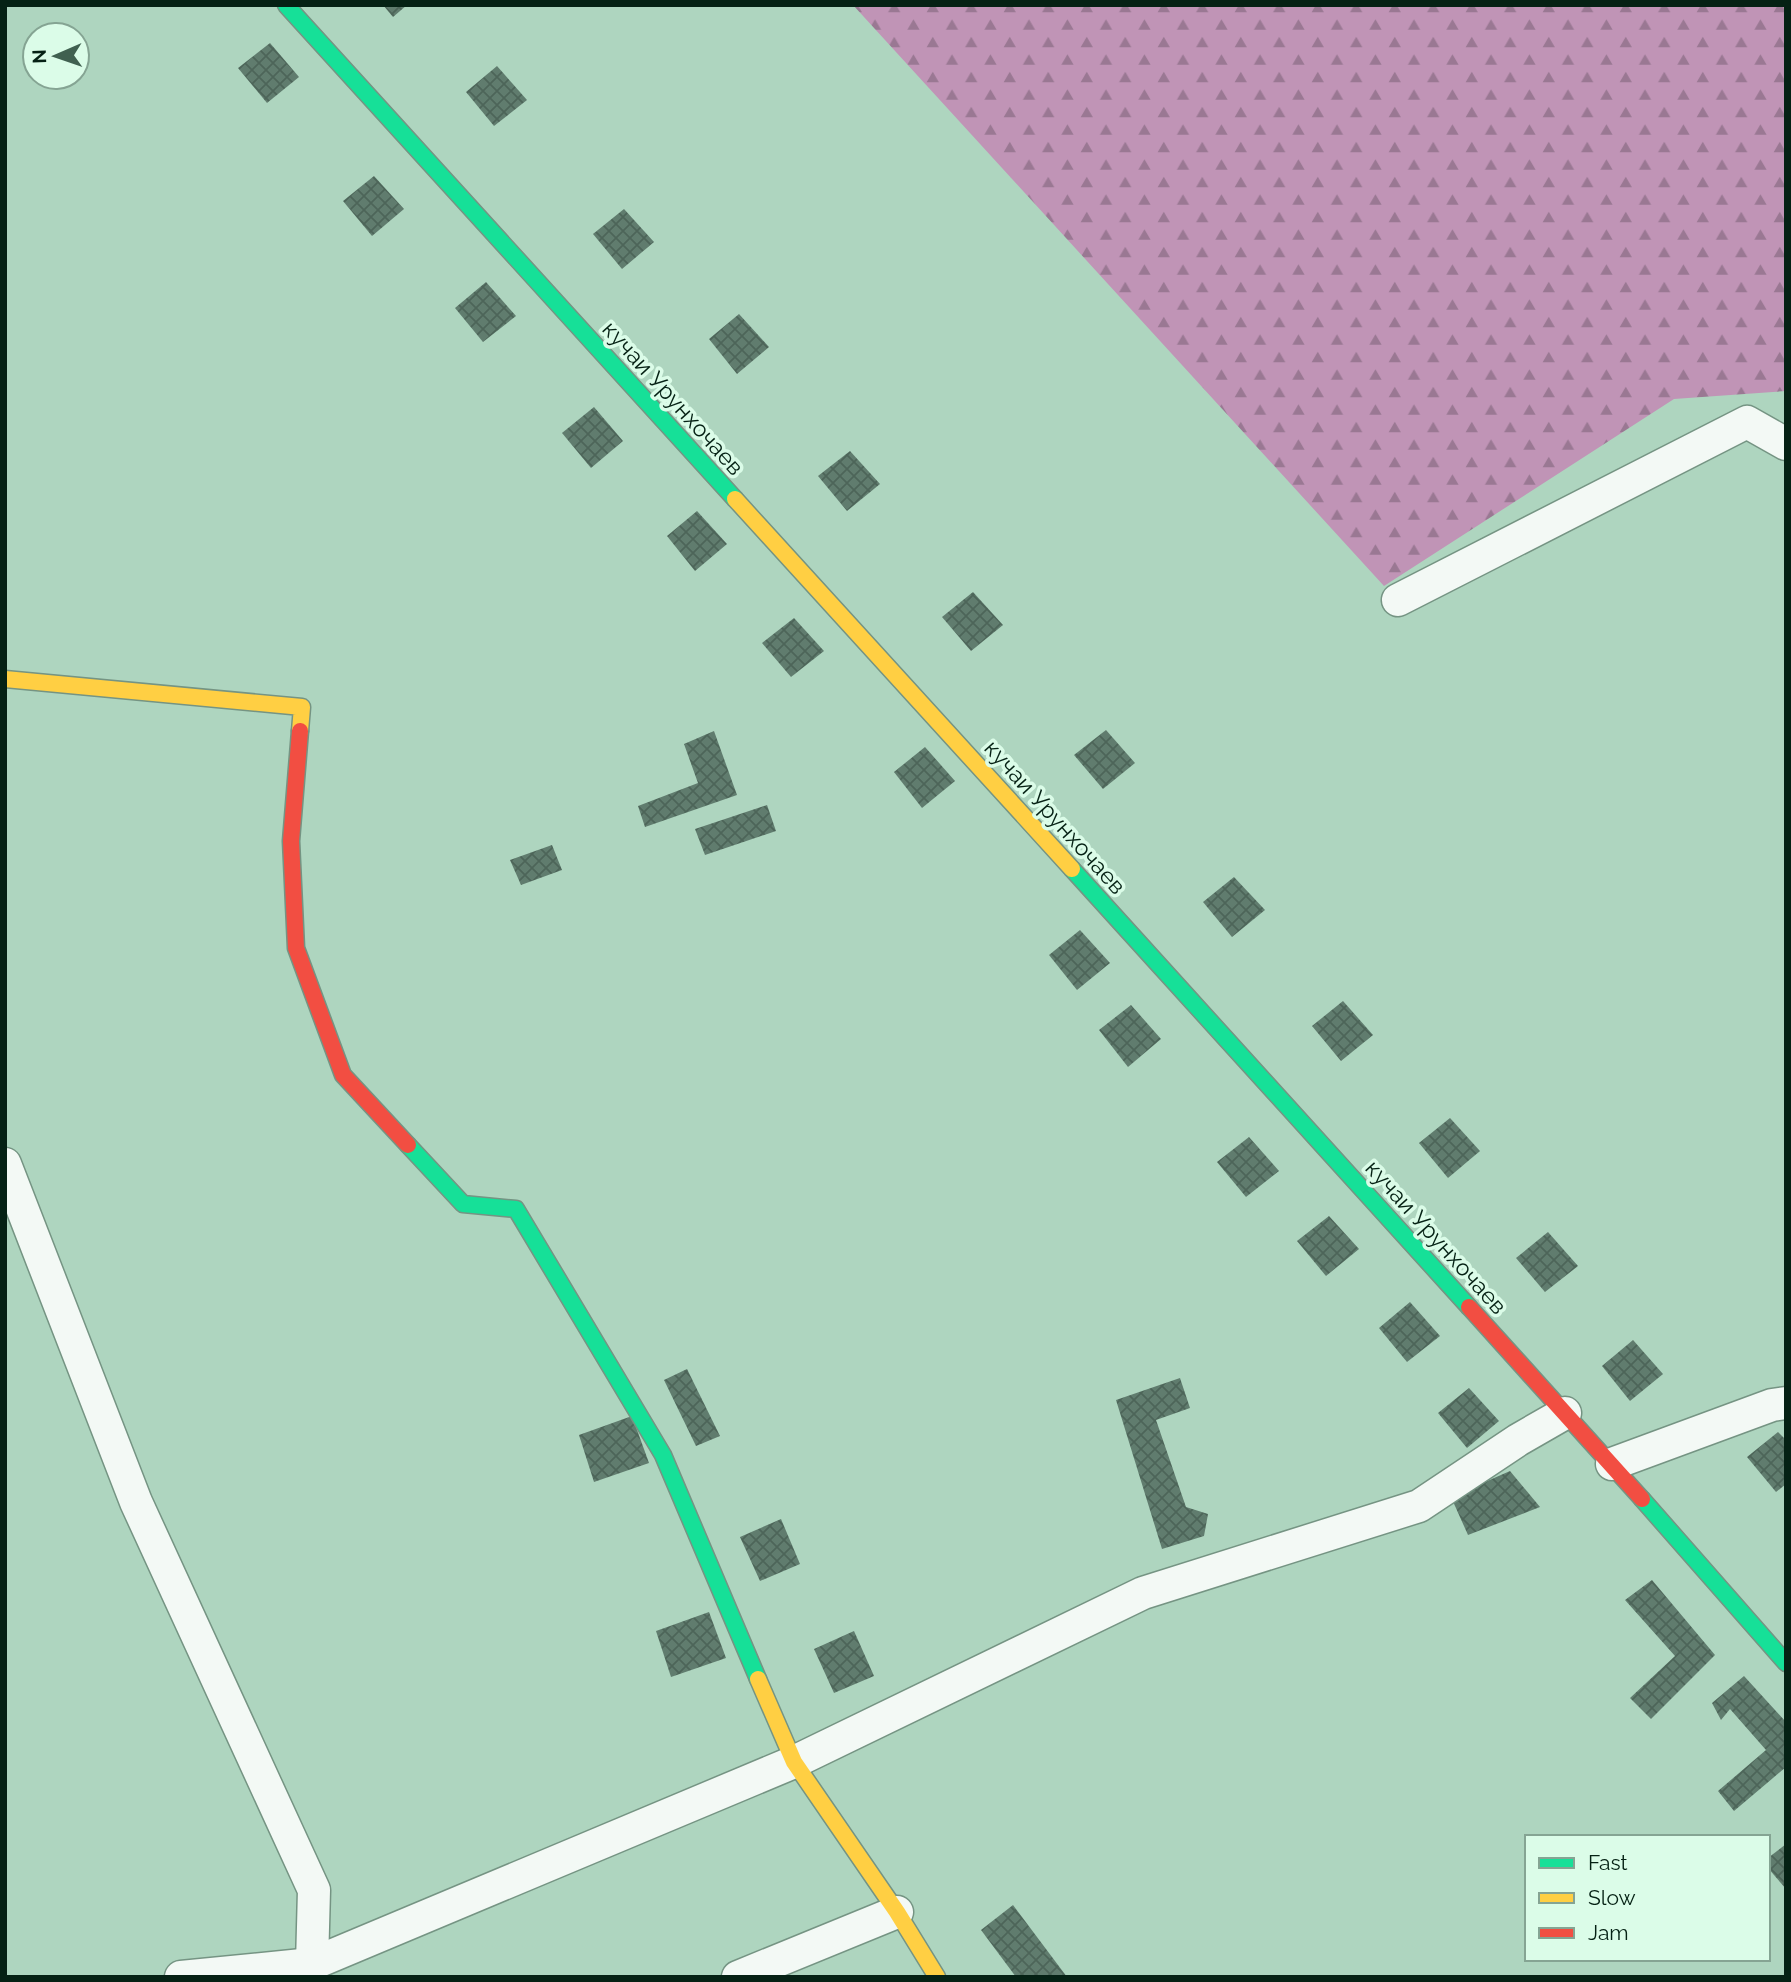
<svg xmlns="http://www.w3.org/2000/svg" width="1791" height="1982" viewBox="0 0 1791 1982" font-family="Raleway,sans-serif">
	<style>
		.forest { fill: url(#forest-firs) }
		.building { fill: url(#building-cross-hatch) }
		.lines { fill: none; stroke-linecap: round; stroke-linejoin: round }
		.street-casing { stroke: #759483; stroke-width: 35 }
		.fast-casing { stroke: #759483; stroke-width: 19 }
		.slow-casing { stroke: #759483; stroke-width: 19 }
		.jam-casing { stroke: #759483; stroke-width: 19 }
		.street { stroke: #f3f9f5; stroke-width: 32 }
		.fast { stroke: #16e098; stroke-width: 16 }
		.slow { stroke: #ffcf43; stroke-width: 16 }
		.jam { stroke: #f24e42; stroke-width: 16 }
		.labels { text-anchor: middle; stroke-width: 7; stroke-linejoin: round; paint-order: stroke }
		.street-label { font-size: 23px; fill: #052114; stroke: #dbfce8 }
	</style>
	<defs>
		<pattern id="forest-firs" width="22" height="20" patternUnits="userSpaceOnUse" patternTransform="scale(1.75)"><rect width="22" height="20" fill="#c094b6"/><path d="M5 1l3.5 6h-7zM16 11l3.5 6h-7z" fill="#9a7893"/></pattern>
		<pattern id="building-cross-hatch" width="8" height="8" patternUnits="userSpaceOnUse" patternTransform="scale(1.75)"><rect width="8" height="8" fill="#607c6e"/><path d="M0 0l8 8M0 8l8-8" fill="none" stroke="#4d6559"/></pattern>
	</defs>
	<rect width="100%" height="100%" fill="#aed5bf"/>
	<!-- forest -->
	<polygon class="forest" points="853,5 1786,5 1786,391 1674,399 1384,586"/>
	<!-- building -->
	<g class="building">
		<polygon points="383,5 407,5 393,17"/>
		<polygon points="270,43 299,77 267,103 238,68"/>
		<polygon points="497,66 527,100 494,126 466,92"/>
		<polygon points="374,176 404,209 372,236 343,201"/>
		<polygon points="624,209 654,242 622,269 593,234"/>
		<polygon points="486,282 516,316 483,342 455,308"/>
		<polygon points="739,314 769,347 737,374 709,339"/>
		<polygon points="594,407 623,441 591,468 562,433"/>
		<polygon points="850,451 880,484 847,511 818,476"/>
		<polygon points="697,511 727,544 695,571 667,536"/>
		<polygon points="973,592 1003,625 971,651 942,617"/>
		<polygon points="794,618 824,651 791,677 762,643"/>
		<polygon points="1106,730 1135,763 1103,789 1074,755"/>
		<polygon points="714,731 737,795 645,827 638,806 698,783 684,744"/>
		<polygon points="925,747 955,781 922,808 894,772"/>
		<polygon points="767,805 776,831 705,855 695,829"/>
		<polygon points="552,845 562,870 521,885 510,860"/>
		<polygon points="1234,877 1265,910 1232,937 1203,902"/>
		<polygon points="1080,930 1110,963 1077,990 1049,955"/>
		<polygon points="1343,1001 1373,1035 1341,1061 1312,1026"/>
		<polygon points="1131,1005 1161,1039 1128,1067 1099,1030"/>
		<polygon points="1450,1118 1480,1151 1448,1178 1419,1143"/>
		<polygon points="1249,1137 1279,1171 1246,1197 1217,1162"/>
		<polygon points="1329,1216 1359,1249 1326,1276 1297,1241"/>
		<polygon points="1548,1232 1578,1266 1545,1292 1516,1258"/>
		<polygon points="1410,1302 1440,1336 1407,1362 1379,1328"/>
		<polygon points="1633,1340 1663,1374 1630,1401 1602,1366"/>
		<polygon points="687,1369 720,1436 696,1446 664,1380"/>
		<polygon points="1180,1378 1190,1408 1156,1420 1186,1507 1208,1514 1204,1536 1162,1549 1116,1400"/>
		<polygon points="1469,1388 1499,1421 1467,1448 1438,1413"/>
		<polygon points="632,1416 649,1463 594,1482 579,1435"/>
		<polygon points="1778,1432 1786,1440 1786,1484 1776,1492 1747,1457"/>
		<polygon points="1510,1471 1540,1507 1468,1535 1451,1497"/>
		<polygon points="781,1519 800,1564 760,1581 740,1537"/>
		<polygon points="1652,1580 1715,1655 1651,1719 1630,1698 1675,1656 1625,1600"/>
		<polygon points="709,1612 726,1658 671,1677 656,1631"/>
		<polygon points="854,1631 874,1676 834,1693 814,1649"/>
		<polygon points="1744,1676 1786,1722 1786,1767 1734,1811 1718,1791 1766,1750 1730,1709 1721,1720 1712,1703"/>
		<polygon points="1786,1844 1786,1889 1768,1868 1768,1858"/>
		<polygon points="1013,1905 1067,1977 1016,1977 981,1930"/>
	</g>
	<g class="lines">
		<!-- street casing -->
		<g class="street-casing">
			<g id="street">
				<polyline points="1398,600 1747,422 1786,444"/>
				<polyline points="5,1164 136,1502 314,1890 312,1964"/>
				<polyline points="1612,1464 1772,1405 1786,1403"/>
				<polyline points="181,1977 312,1964 794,1762 1143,1593 1419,1506 1518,1440 1565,1413"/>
				<polyline points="738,1977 897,1912"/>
			</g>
		</g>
		<!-- fast casing -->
		<g class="fast-casing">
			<g id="fast">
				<polyline points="286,5 735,499"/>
				<polyline points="1072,869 1469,1307"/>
				<polyline points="408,1145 463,1204 516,1209 663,1455 758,1679"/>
				<polyline points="1642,1499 1786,1663"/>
			</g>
		</g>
		<!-- slow casing -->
		<g class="slow-casing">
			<g id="slow">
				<polyline points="735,499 1072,869"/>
				<polyline points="5,679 302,707 300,731"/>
				<polyline points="758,1679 794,1762 897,1912 937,1977"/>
			</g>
		</g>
		<!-- jam casing -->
		<g class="jam-casing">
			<g id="jam">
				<polyline points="300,731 291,841 296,948 343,1075 408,1145"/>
				<polyline points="1469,1307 1642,1499"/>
			</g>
		</g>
		<!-- street -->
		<use href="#street" class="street"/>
		<!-- fast -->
		<use href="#fast" class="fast"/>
		<!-- slow -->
		<use href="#slow" class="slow"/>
		<!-- jam -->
		<use href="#jam" class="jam"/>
	</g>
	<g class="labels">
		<!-- street labels -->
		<g class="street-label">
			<text transform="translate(673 398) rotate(48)" y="8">кучаи Урунхочаев</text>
			<text transform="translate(1055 817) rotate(48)" y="8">кучаи Урунхочаев</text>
			<text transform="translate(1436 1237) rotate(48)" y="8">кучаи Урунхочаев</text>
		</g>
	</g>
	<!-- border -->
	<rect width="1791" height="1982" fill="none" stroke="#052114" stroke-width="14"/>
	<!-- legend -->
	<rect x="1525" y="1835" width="245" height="126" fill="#dbfce8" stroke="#85a493" stroke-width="2"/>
	<rect x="1539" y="1858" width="35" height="10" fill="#16e098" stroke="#85a493" stroke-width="2"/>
	<text x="1588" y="1870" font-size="21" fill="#052114">Fast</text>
	<rect x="1539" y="1893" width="35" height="10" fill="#ffcf43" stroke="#85a493" stroke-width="2"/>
	<text x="1588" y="1905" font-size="21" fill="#052114">Slow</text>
	<rect x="1539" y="1928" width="35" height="10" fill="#f24e42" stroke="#85a493" stroke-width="2"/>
	<text x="1588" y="1940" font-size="21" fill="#052114">Jam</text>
	<!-- north arrow -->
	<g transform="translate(56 56) rotate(268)"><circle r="33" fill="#dbfce8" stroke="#85a493" stroke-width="2"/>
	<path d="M0-5L12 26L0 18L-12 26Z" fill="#406050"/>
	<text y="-10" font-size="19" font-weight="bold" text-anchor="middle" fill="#052114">N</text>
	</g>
</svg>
